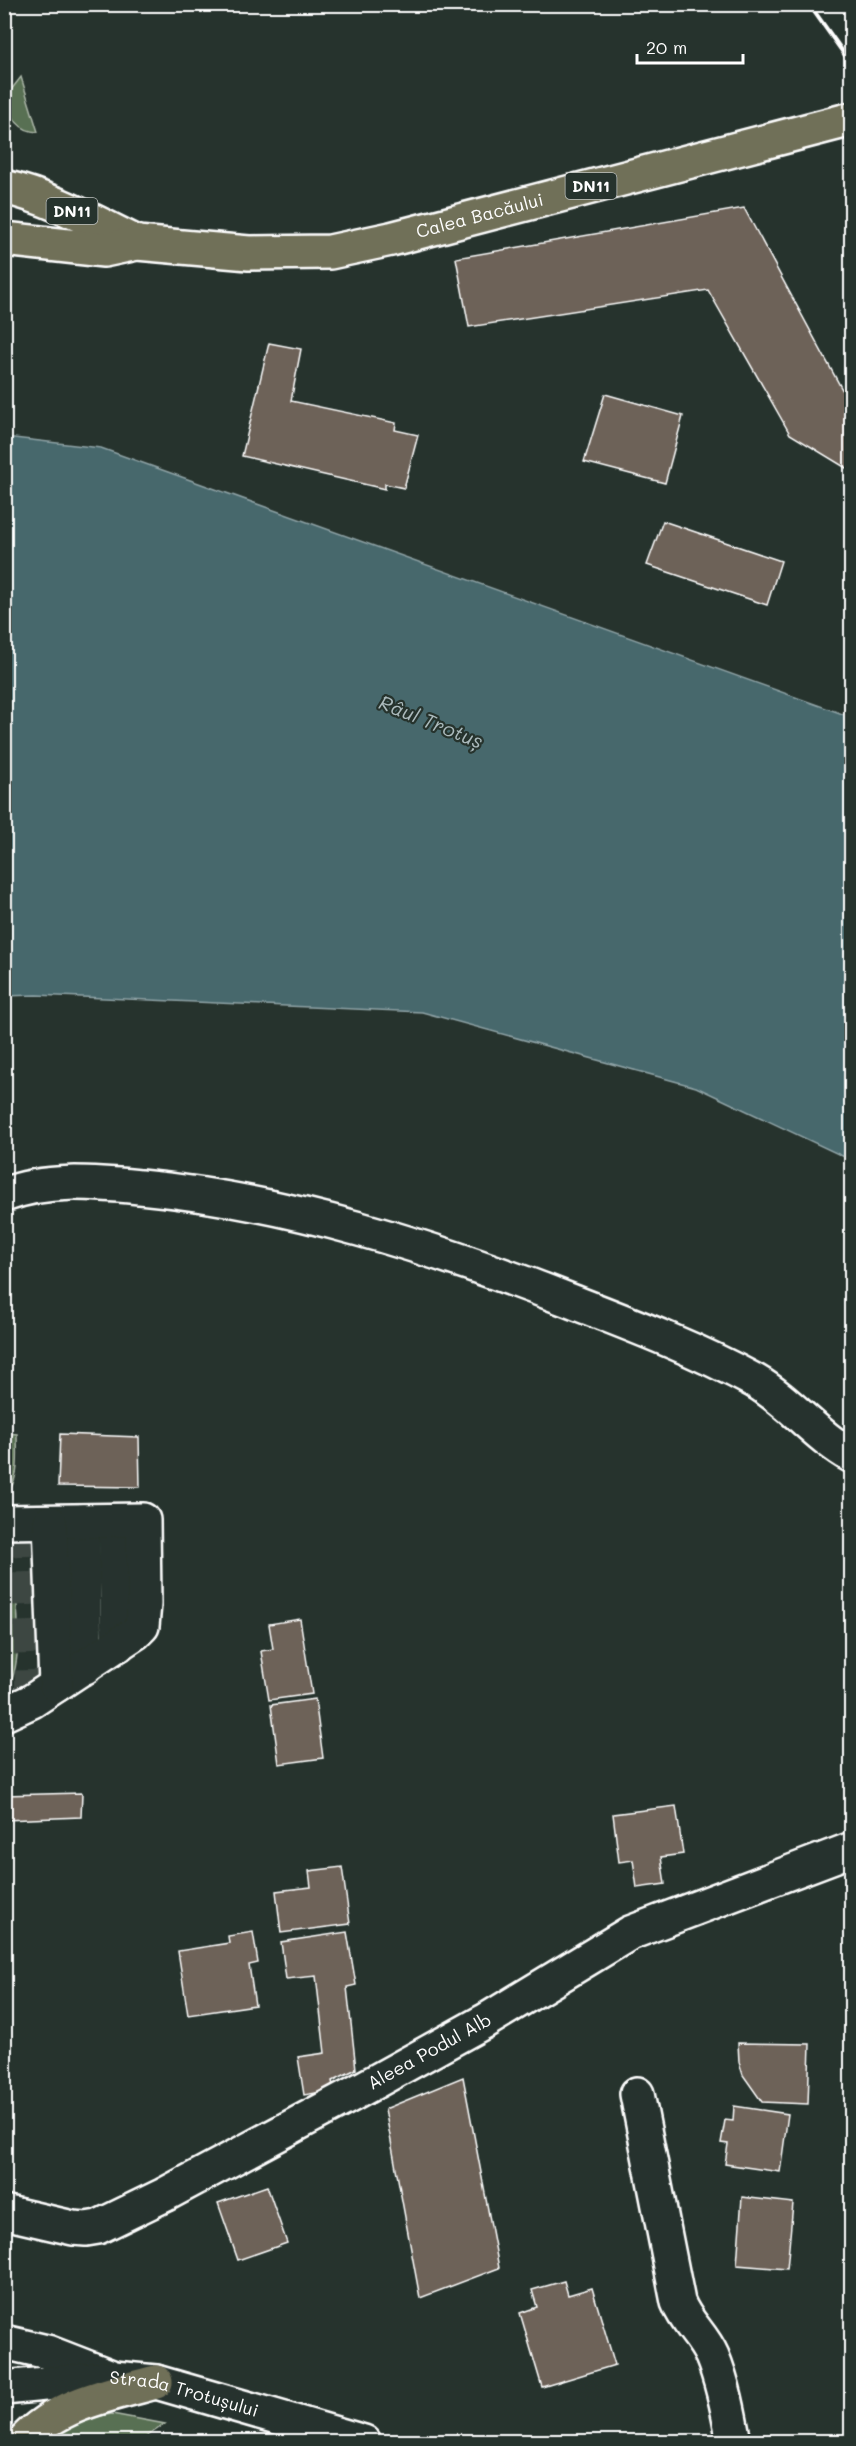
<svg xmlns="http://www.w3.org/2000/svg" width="856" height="2446" viewBox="0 0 856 2446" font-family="Mali,sans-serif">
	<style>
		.green { fill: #596f53; stroke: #acb7a9; stroke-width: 1.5 }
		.water { fill: #46676c; stroke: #90a4a7; stroke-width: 1.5 }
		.building { fill: #6d6258; stroke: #fff; stroke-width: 1.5 }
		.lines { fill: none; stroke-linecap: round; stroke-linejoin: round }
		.minor-tunnel { stroke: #3c4742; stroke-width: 33; stroke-dasharray: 33 16; stroke-linecap: butt }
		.minor-casing { stroke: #fff; stroke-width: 38 }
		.major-casing { stroke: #fff; stroke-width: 38 }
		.minor { stroke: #26332d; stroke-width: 33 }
		.major { stroke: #706f59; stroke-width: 33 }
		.rail { stroke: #fff; stroke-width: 4.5 }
		.labels { text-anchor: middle; stroke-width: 4.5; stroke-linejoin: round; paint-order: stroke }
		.shield { fill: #26332d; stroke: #bec2c0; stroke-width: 1.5 }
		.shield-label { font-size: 16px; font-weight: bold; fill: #fff }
		.street-label { font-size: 18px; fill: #fff; stroke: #26332d }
		.water-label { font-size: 20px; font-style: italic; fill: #acbbbd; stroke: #26332d }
	</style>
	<rect width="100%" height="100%" fill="#26332d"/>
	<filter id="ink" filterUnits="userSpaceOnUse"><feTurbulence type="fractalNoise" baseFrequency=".0167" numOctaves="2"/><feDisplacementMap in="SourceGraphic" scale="12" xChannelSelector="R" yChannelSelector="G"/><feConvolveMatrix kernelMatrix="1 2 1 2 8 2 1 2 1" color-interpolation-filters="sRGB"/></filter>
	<g filter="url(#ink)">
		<!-- green -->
		<g class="green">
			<path d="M 21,77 L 38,132 C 17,131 9,114 7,95 Z"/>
			<path d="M 5,1433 L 17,1434 C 17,1454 21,1480 5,1495 Z"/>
			<path d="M 4,1564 C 9,1572 14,1580 15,1590 C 19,1616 22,1672 5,1692 Z"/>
			<path d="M 112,2414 L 165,2424 L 140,2441 L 46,2442 C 67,2427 86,2417 112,2414 Z"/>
		</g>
		<!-- water -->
		<polygon class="water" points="5,437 101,448 851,717 851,1160 696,1087 422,1012 36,995 5,996"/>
		<!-- building -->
		<g class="building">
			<polygon points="744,208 852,408 852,468 846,468 790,434 708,290 469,327 456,258"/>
			<polygon points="269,343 301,349 291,401 396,423 395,430 418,435 404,488 385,484 385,489 242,456"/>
			<polygon points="605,394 683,416 665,483 584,462"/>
			<polygon points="663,521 781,561 767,605 647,565"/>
			<polygon points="60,1434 139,1437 140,1487 58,1486"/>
			<polygon points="300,1619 312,1694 269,1700 261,1651 273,1649 269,1624"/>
			<polygon points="315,1699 323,1758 279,1764 271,1705"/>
			<polygon points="82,1793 81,1817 4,1820 4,1795"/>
			<polygon points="676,1806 683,1854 661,1857 665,1884 637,1888 633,1860 619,1862 613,1814"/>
			<polygon points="342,1867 350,1924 281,1933 276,1891 311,1887 309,1871"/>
			<polygon points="253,1932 258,1963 249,1965 255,2005 188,2015 178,1951 229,1943 228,1936"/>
			<polygon points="347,1932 356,1985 347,1987 356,2069 332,2081 334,2090 304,2095 298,2057 325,2053 316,1976 286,1979 281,1942"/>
			<polygon points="738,2043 810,2044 808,2104 762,2102 743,2075 739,2062"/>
			<polygon points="463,2077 499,2268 420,2298 385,2109"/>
			<polygon points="734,2106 788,2114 780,2172 725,2164 728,2144 721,2143 725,2120 733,2121"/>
			<polygon points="267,2186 287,2243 238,2260 218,2203"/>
			<polygon points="742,2197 793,2203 787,2269 737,2265"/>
			<polygon points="564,2281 568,2295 592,2288 615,2365 542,2387 520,2313 537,2307 532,2290"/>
		</g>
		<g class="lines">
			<!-- minor-tunnel -->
			<polyline class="minor-tunnel" points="27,1523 32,1701"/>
			<!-- minor casing -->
			<g class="minor-casing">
				<g id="minor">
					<path d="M 4,1195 C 46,1178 96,1183 140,1187 C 288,1201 433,1247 571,1301 C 633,1325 696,1349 755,1381 C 791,1402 816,1436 852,1456"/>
					<polyline points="83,1521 85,1667"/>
					<polyline points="115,1521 118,1645"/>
					<polyline points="4,1522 143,1520 144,1604 142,1626 135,1633 32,1701 4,1714"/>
					<polyline points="50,1522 56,1685"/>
					<path d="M 637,2094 L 678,2302 C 686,2323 703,2335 712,2356 C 723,2382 729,2414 734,2442"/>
					<path id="s1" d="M 4,2212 L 73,2228 L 86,2229 L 98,2227 L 164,2195 L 351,2095 L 485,2021 L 630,1933 L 852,1849"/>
					<path id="s2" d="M 4,2342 L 47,2352 L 114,2378 L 156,2382 L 364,2442"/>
					<polyline points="4,2388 106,2378"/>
				</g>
			</g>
			<!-- major casing -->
			<g class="major-casing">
				<g id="major">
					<path d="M 4,187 C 52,198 94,222 137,243"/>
					<path id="s3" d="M 4,239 L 104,250 L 137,243 L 249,253 L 330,252 L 391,239 L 852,119"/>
					<path d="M 23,2442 C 56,2404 111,2394 156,2382"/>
				</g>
			</g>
			<!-- minor -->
			<use href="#minor" class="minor"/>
			<!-- major -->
			<use href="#major" class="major"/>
			<!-- rail -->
			<polyline class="rail" points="809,4 852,65"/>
		</g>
	</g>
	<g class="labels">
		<!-- shield labels -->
		<g class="shield">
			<rect x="565.5" y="173" width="51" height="26" rx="4.5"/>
			<rect x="46.5" y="198" width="51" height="26" rx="4.5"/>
		</g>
		<g class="shield-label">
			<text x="591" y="192">DN11</text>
			<text x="72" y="217">DN11</text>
		</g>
		<!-- street labels -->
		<g class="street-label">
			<text dy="6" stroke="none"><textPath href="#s3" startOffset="482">Calea Bacăului</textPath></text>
			<text dy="6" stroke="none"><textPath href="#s1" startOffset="471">Aleea Podul Alb</textPath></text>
			<text dy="6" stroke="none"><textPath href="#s2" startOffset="188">Strada Trotușului</textPath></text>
		</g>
		<!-- water labels -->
		<g class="water-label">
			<text transform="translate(431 722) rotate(22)" y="7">Râul Trotuș</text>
		</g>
	</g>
	<!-- margin -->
	<rect width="856" height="2446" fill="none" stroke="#26332d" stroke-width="24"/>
	<rect x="12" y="12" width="832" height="2422" fill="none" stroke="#fff" stroke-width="2" filter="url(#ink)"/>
	<!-- scale -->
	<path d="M637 54v9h106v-9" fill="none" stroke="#ffffff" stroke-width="3"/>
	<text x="646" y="54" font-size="18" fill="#ffffff" stroke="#26332d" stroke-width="4.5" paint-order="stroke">20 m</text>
</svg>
